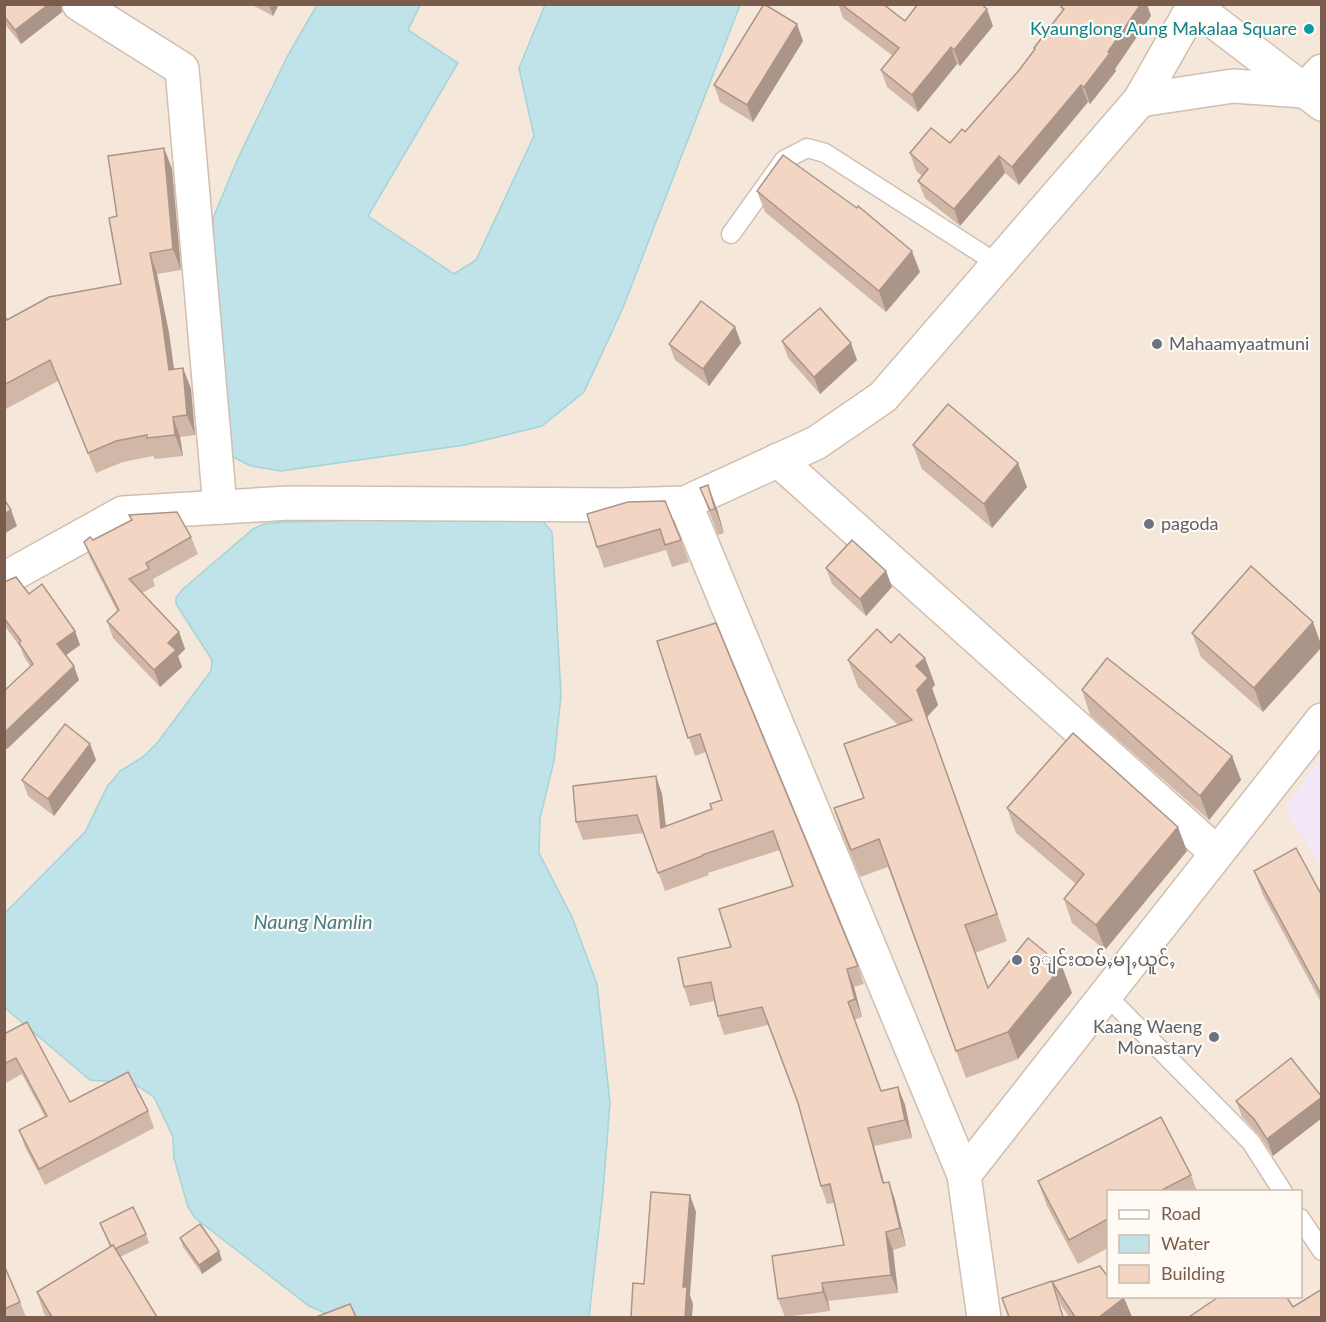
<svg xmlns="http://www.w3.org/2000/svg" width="1326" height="1322" viewBox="0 0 1326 1322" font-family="Lato,'Noto Sans Myanmar',sans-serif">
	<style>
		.residential { fill: #f5e8da; fill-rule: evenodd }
		.education { fill: #f3e8fa }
		.water { fill: #bfe3e8; stroke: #a5d3da; stroke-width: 1.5 }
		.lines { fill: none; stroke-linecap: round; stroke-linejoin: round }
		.lane-casing { stroke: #d1beb0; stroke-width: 21 }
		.street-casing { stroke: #d1beb0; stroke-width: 36 }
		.secondary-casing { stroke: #d6c0b0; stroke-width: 36 }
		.lane { stroke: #fff; stroke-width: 18 }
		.street { stroke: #fff; stroke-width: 33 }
		.secondary { stroke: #fff; stroke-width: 33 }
		.wall { fill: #d1b7a8 }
		.shaded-wall { fill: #aa9588 }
		.building { fill: #f3d5c3; stroke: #aa9588; stroke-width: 1.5 }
		.culture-dot { fill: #0f9aa8; stroke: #fffaf3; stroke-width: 2 }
		.worship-dot { fill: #6b7280; stroke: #fffaf3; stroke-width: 2 }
		.labels { text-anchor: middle; stroke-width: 4.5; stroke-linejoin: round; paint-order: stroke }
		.culture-label { font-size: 18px; fill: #0d838f; stroke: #fffaf3; text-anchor: end }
		.worship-label { font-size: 18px; fill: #5b616d; stroke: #fffaf3; text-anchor: start }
		.water-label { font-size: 20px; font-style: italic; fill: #437c86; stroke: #fffaf3 }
	</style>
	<rect width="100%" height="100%" fill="#fdf6ec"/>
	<!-- residential -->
	<path class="residential" d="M 5,5 L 1321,5 L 1321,1317 L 5,1318 ZM 1108,1192 L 1300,1192 L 1300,1296 L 1108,1296 Z"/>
	<!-- education -->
	<polygon class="education" points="1321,757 1321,866 1285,808"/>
	<!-- water -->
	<g class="water">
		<polygon points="317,5 420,5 408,30 458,63 368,216 454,274 476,260 534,136 519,68 545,5 740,5 622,310 584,392 542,426 465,445 281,471 251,466 231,456 208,265 214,216 238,158 288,55"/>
		<polygon points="534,516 542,520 552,532 561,695 554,761 540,818 539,853 572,917 597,984 610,1103 603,1192 589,1317 357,1317 325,1313 309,1306 195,1218 188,1207 174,1158 173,1137 154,1097 133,1083 90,1080 5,1008 5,913 85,832 107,787 120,771 143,757 158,742 211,671 212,660 176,604 176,598 183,589 253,529 264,524 286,522"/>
	</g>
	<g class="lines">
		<!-- lane casing -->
		<g class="lane-casing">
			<g id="lane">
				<polyline points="731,234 784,160 807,148 825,153 998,264"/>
				<polyline points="1106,995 1251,1142 1283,1192"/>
				<polyline points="1300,1218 1322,1251"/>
			</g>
		</g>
		<!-- street casing -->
		<g class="street-casing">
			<g id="street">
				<polyline points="79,4 182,69 220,507"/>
				<polyline points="1140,100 1233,86 1303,91 1322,71"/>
				<polyline points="778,460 1217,853"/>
				<polyline points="685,503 964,1175 984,1318"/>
				<polyline points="4,579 123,513 289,503 621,505 685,503 816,443 883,397 1140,100 1193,7"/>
				<polyline points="964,1175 1322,720"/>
			</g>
		</g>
		<!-- secondary casing -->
		<g class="secondary-casing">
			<polyline id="secondary" points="1191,4 1322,104"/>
		</g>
		<!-- lane -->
		<use href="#lane" class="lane"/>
		<!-- street -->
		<use href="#street" class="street"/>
		<!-- secondary -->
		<use href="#secondary" class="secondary"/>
	</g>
	<!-- wall -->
	<g class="wall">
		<polygon points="4,4 61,4 62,12 21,44 4,23"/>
		<polygon points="250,4 279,4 273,16"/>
		<polygon points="838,4 883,4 905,21 993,26 960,66 957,64 918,112 887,87 881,70 893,56 843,18"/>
		<polygon points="1063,4 1147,4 1151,16 1115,69 1116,71 1090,104 1088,102 1019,185 1005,173 960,226 925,198 918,181 922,176 916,171 910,153 950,143 965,132 1020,69 1034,50 1034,48 1062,11 1061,7"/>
		<polygon points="803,41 753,122 720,102 714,85"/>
		<polygon points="164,148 172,169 181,270 157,274 169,333 174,369 183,368 191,389 195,435 180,437 183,456 155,459 153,456 123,462 96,473 58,381 4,410 4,315 7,320 121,284 117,216"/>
		<polygon points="757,191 920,272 886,312 765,212"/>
		<polygon points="735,327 741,343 709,386 675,360 669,344"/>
		<polygon points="782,341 857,360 820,394 788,358"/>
		<polygon points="913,445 1027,487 992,528 922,469"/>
		<polygon points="700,488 717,509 724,533 718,535"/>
		<polygon points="628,502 681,540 689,562 672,567 666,550 604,568 597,547"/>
		<polygon points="129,515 191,537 198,554 153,579 155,586 142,593 179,632 185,649 178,656 182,667 160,687 113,638 107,621 117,611 90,558 84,542 93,540 132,520"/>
		<polygon points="1251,566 1263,712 1201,657 1192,633"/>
		<polygon points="826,568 886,571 892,587 866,616 832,584"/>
		<polygon points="4,582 29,594 75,631 80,645 66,655 79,680 7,749 4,746 4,691 31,667 24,657 21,648 4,625"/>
		<polygon points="657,641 858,966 864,984 854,987 862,1017 854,1020 881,1091 898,1087 905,1105 912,1138 874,1146 884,1183 895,1200 906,1246 893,1250 898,1293 828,1301 830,1311 785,1317 778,1299 844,1245 834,1203 827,1204 821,1186 799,1106 768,1025 724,1035 718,1016 714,1001 690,1006 684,987 731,947 793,886 780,850 708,873 709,875 665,891 644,833 583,840 576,822 662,794 666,826 712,809 722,800 706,752 695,756"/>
		<polygon points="891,643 925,658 935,685 932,688 938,705 927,717 1007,941 975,953 988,988 1072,993 1018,1059 966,1078 888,867 860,877 843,836 834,808 864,798 898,725 858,687 848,660"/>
		<polygon points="1082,690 1232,756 1241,780 1209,820 1090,715"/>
		<polygon points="90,744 96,760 54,816 28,796 22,780"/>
		<polygon points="1007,808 1187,851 1105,950 1072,923 1064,899 1076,884 1016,833"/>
		<polygon points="1254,871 1322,896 1322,1004 1263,895"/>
		<polygon points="4,1034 70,1102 148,1111 154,1128 45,1185 25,1147 19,1130 45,1117 22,1074 4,1084"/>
		<polygon points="1322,1096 1273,1156 1260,1136 1242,1117 1236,1101"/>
		<polygon points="1191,1175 1197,1191 1108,1191 1108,1248 1078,1264 1047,1206 1038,1181"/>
		<polygon points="100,1223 146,1234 149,1243 120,1257 157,1317 47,1317 44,1314 37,1292 110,1247"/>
		<polygon points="180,1238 222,1260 202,1274 183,1247"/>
		<polygon points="4,1265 20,1302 26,1317 4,1317"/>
		<polygon points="1052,1282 1124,1298 1132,1317 1069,1317 1061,1305"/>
	</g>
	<!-- shaded-wall -->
	<g class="shaded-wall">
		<polygon points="49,4 61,4 62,12 21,44 15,30"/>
		<polygon points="269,4 279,4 273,16"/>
		<polygon points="1141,4 1147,4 1151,16 1115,69 1116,71 1090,104 1084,87"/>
		<polygon points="987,9 993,26 960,66 954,50"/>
		<polygon points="797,24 803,41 753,122 747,105"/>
		<polygon points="951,47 957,64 918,112 912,95"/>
		<polygon points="1081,85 1088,102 1019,185 1012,167"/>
		<polygon points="164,148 172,169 181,270 173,249"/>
		<polygon points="999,156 1005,173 960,226 954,209"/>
		<polygon points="912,251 920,272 886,312 879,291"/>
		<polygon points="150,253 157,274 169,333 177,391 169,370"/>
		<polygon points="735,327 741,343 709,386 703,369"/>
		<polygon points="851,343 857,360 820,394 814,377"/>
		<polygon points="183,368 191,389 195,435 187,415"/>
		<polygon points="173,417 180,437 183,456 175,435"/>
		<polygon points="1018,463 1027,487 992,528 984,504"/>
		<polygon points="708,485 717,509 724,533 715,509"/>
		<polygon points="11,510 17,526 4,534 4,514"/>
		<polygon points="886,571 892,587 866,616 860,599"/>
		<polygon points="1313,622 1322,647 1263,712 1254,688"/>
		<polygon points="75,631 80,645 62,658 57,644"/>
		<polygon points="179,632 185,649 178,656 182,667 160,687 154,670 168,643"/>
		<polygon points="925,658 935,685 932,688 938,705 927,717 1007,941 917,690 916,666"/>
		<polygon points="74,666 79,680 7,749 4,742 4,733"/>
		<polygon points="90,744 96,760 54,816 48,799"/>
		<polygon points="1232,756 1241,780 1209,820 1200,796"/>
		<polygon points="656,776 662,794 668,846 661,828"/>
		<polygon points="1178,827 1187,851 1105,950 1096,925"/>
		<polygon points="1062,966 1072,993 1018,1059 1008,1032"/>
		<polygon points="847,969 854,987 862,1017 855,999"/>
		<polygon points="898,1087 905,1105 912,1138 905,1120"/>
		<polygon points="1322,1097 1322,1118 1273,1156 1267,1139"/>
		<polygon points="868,1128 874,1146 889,1201 883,1183"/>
		<polygon points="889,1182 895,1200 906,1246 900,1228"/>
		<polygon points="690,1195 696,1212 690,1295 693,1304 692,1317 685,1317 683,1287"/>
		<polygon points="886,1232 893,1250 898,1293 891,1275"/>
		<polygon points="219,1251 222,1260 202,1274 199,1265"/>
		<polygon points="822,1283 828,1301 830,1311 823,1292"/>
		<polygon points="1124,1298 1132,1317 1099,1317"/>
	</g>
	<!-- building -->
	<g class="building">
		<polygon points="4,4 49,4 15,30 4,16"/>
		<polygon points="764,4 797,24 747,105 714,85"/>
		<polygon points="841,4 883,4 905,21 918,4 981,4 987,9 954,50 951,47 912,95 881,70 899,48"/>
		<polygon points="1063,4 1141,4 1108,52 1110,53 1084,87 1081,85 1012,167 999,156 954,209 918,181 928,169 910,153 931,128 950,143 962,129 965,132 1020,69 1035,49 1034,48 1064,9 1061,7"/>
		<polygon points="164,148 173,249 150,253 161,312 169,370 183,368 187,415 173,417 175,435 147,438 147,435 116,441 88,453 50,360 4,385 4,315 7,320 49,297 121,284 109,218 117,216 108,156"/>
		<polygon points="783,155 857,208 858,206 912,251 879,291 757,191"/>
		<polygon points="701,301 735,327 703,369 669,344"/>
		<polygon points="820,308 851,343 814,377 782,341"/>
		<polygon points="948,404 1018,463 984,504 913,445"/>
		<polygon points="708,485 715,509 710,510 700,488"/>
		<polygon points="4,499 11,510 4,514"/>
		<polygon points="665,501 681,540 665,545 660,529 597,547 587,514 628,502"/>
		<polygon points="177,512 191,537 146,563 149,569 129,579 179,632 168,643 176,650 154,670 107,621 119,610 84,542 90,537 93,540 132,520 129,515"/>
		<polygon points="852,540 886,571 860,599 826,568"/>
		<polygon points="1251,566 1313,622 1254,688 1192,633"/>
		<polygon points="16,577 29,594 42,584 75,631 57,644 74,666 4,733 4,691 33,664 19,643 21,641 4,618 4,582"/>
		<polygon points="716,623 858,966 847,969 855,999 848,1002 881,1091 898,1087 905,1120 868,1128 883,1183 889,1182 900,1228 886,1232 891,1275 822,1283 823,1292 778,1299 772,1256 844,1245 830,1184 821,1186 798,1103 762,1007 718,1016 711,982 684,987 678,958 731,947 719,909 793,886 773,831 702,855 702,856 658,873 637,815 576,822 573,786 656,776 661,828 712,809 710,804 722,800 700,734 688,738 657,641"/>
		<polygon points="877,629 891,643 899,634 925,658 916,666 928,678 917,690 997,914 965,925 988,988 1028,938 1062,966 1008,1032 956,1051 879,839 851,850 834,808 864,798 844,744 912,720 848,660"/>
		<polygon points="1107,658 1232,756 1200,796 1082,690"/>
		<polygon points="65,724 90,744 48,799 22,780"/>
		<polygon points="1073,733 1178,827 1096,925 1064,899 1084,874 1007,808"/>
		<polygon points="1296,848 1322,896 1322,996 1254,871"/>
		<polygon points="27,1022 70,1102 128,1072 148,1111 39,1169 19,1130 47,1116 16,1058 4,1064 4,1034"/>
		<polygon points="1291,1058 1322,1097 1267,1139 1254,1119 1236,1101"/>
		<polygon points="1161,1117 1191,1175 1160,1191 1108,1191 1108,1219 1069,1240 1038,1181"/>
		<polygon points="651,1192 690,1195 683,1287 687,1287 685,1317 631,1317 633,1283 644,1284"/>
		<polygon points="133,1207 146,1234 115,1249 113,1245 111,1246 100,1223"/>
		<polygon points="200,1224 219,1251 199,1265 180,1238"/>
		<polygon points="113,1245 157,1317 52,1317 37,1292"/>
		<polygon points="4,1265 20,1302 4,1309"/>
		<polygon points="1100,1266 1108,1277 1108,1296 1124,1296 1124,1298 1099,1317 1075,1317 1052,1282"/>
		<polygon points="1052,1281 1063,1317 1009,1317 1002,1298"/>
		<polygon points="1322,1289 1322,1317 1189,1317 1220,1296 1286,1296 1293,1307"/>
		<polygon points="350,1304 356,1317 316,1317"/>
	</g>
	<!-- markers -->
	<circle class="culture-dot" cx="1309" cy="29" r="6"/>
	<g class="worship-dot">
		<circle cx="1157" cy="344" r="6"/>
		<circle cx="1149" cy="524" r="6"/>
		<circle cx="1017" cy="960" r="6"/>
		<circle cx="1214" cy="1037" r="6"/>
	</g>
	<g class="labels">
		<!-- culture labels -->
		<g class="culture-label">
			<text x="1297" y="35">Kyaunglong Aung Makalaa Square</text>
		</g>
		<!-- worship labels -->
		<g class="worship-label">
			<text x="1169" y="350">Mahaamyaatmuni</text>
			<text x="1161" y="530">pagoda</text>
			<text x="1029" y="966">ၵွျင်းထမ်ႇမႃႇယူင်ႇ</text>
			<text x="1202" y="1033" text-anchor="end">Kaang Waeng<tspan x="1202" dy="21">Monastary</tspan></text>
		</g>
		<!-- water labels -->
		<g class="water-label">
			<text x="313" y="929">Naung Namlin</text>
		</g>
	</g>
	<!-- border -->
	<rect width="1326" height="1322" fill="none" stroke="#7a5c4d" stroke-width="12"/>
	<!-- legend -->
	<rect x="1107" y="1190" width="195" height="108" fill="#fffaf3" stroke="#cabbb1" stroke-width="1.5"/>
	<rect x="1119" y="1210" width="30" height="9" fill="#ffffff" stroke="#cabbb1" stroke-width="1.5"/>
	<text x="1161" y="1220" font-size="18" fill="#7a5c4d">Road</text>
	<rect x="1119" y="1235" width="30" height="18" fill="#bfe3e8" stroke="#cabbb1" stroke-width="1.5"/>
	<text x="1161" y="1250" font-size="18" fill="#7a5c4d">Water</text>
	<rect x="1119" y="1265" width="30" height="18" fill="#f3d5c3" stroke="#cabbb1" stroke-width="1.5"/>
	<text x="1161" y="1280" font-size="18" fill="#7a5c4d">Building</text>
</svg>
